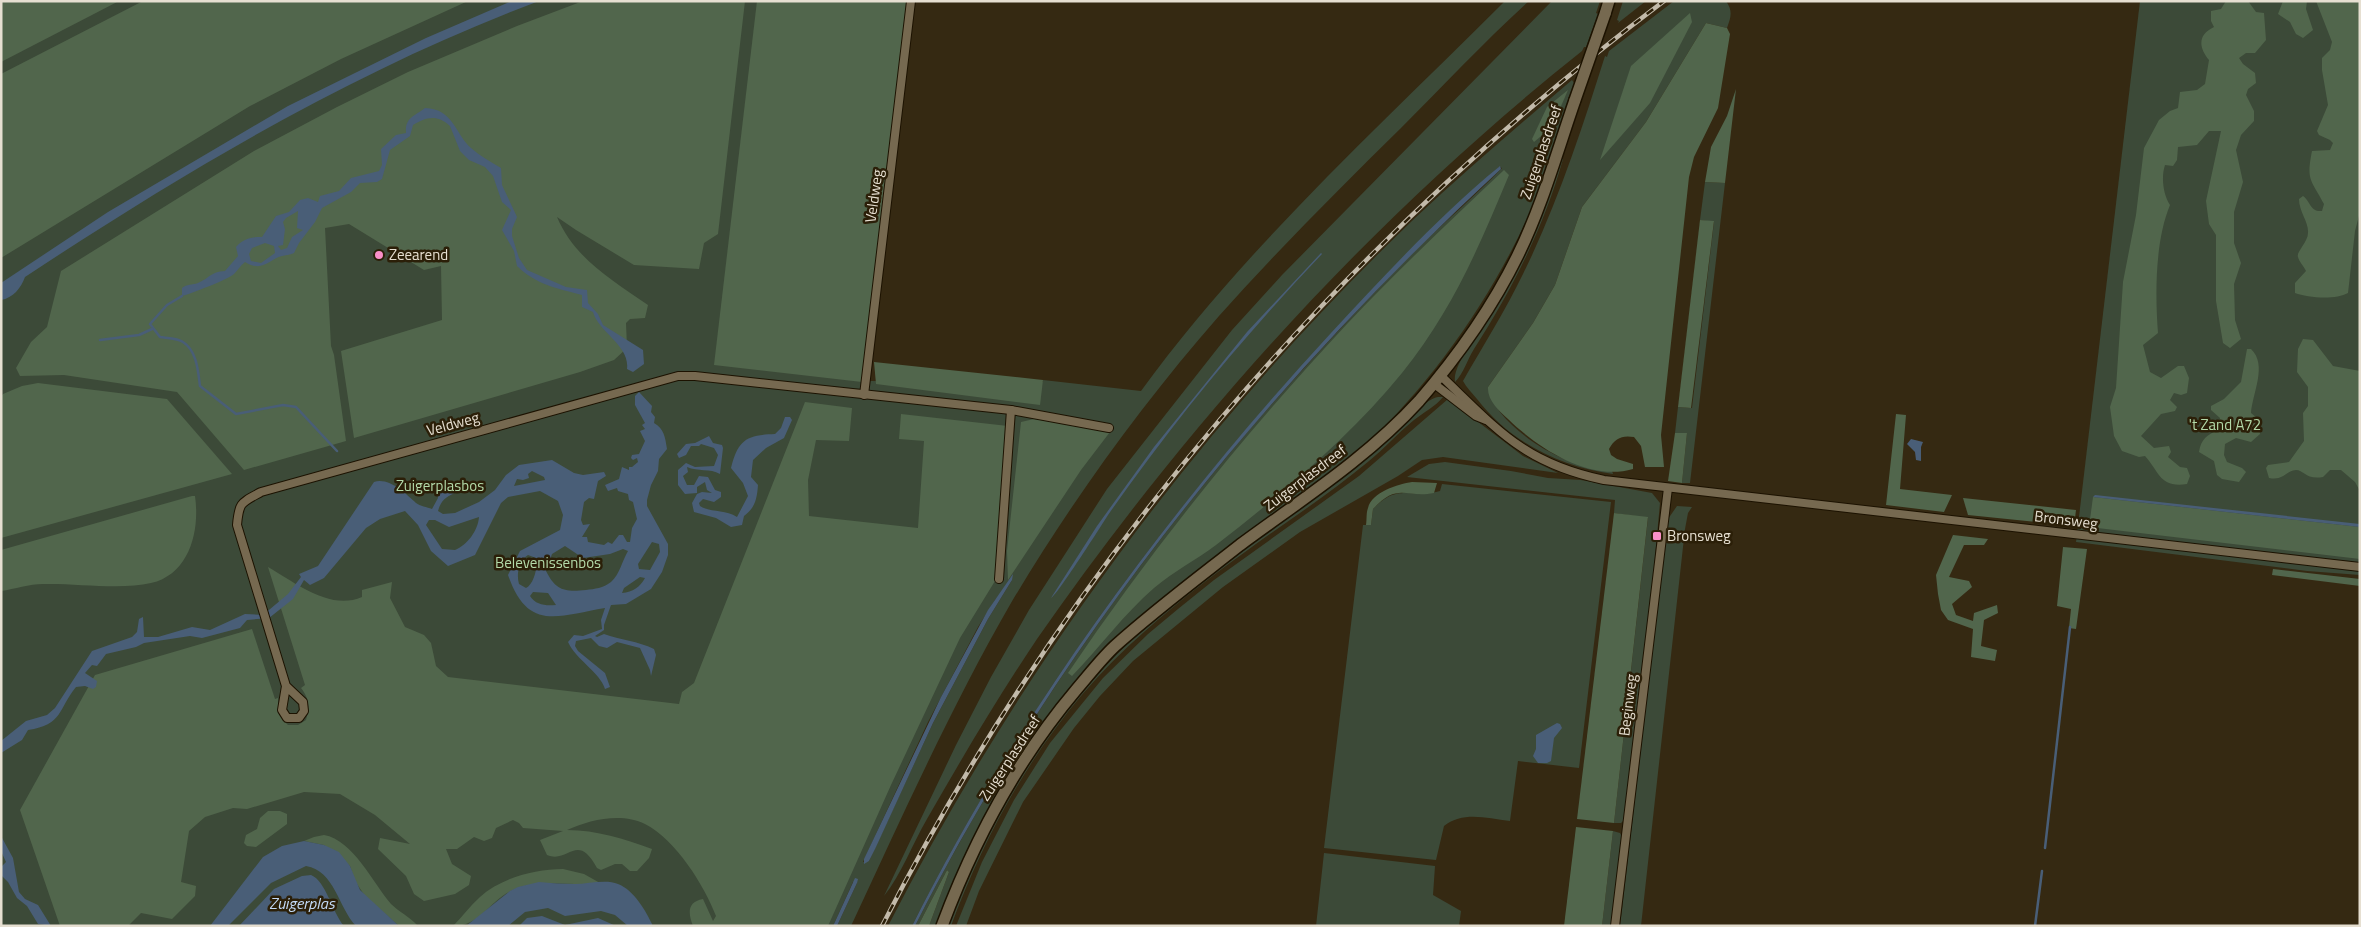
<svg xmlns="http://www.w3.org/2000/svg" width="2361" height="927" viewBox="0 0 2361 927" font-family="'Titillium Web',sans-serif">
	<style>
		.green { fill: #3c4a38; fill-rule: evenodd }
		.forest { fill: #51664c }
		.water { fill: #495e77; fill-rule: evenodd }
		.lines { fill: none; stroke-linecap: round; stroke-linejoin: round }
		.stream { stroke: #495e77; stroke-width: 2.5 }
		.street-casing { stroke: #1c1200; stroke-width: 10 }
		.secondary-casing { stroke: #1c1200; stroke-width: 14 }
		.street { stroke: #766950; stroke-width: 8 }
		.secondary { stroke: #766950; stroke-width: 11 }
		.rail-casing { stroke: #c2baaa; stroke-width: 4.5 }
		.rail { stroke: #2b1f08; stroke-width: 2.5; stroke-dasharray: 8; stroke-linecap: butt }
		.secondary-bridge-casing { stroke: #1c1200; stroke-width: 14; stroke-linecap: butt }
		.secondary-bridge { stroke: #766950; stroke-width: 11 }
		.poi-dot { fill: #fa8fc8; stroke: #2b1f08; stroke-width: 2 }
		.labels { text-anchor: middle; stroke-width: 5; stroke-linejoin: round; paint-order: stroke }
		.street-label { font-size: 15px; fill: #e6dfd1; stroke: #2b1f08 }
		.poi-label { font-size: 15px; fill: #e6dfd1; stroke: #2b1f08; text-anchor: start }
		.park-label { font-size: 15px; fill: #b3daa9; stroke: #2b1f08 }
		.water-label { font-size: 16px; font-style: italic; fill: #c3dbf8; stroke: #2b1f08 }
	</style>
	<rect width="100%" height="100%" fill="#352912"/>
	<!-- green -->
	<g class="green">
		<path d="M 1,1 L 905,1 L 866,381 L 1043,382 L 1043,380 L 1141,391 C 1245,248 1379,127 1505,1 L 1529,1 C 1484,42 1443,86 1401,128 C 1339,189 1277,251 1219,316 C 1142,404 1071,502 1011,603 C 951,707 902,817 851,926 L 837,926 L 857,883 L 853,882 L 833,926 L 1,926 ZM 1012,580 L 988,619 L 933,723 L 869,861 L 863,862 L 928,722 L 978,627 L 995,600 Z"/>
		<path d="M 1552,1 L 1600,1 L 1596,13 L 1598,14 L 1586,47 L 1584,47 L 1582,51 C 1371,219 1191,418 1037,639 C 998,697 962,758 927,819 C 913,843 901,875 884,896 L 956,745 L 991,677 L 1029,610 L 1107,489 L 1232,330 L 1282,275 Z"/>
		<polygon points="1623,1 1646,1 1618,23 1619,21 1617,20"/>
		<path d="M 1674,1 L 1726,1 C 1733,11 1731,17 1727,28 L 1706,23 L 1646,122 L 1582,207 L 1555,285 L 1533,323 L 1488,387 C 1492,395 1495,405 1500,412 C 1526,444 1571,468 1612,471 L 1613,474 C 1560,467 1510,442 1477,399 C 1472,393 1466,387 1463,381 C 1483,346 1505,311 1523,274 C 1557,205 1582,129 1605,56 L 1607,57 L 1609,51 Z"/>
		<polygon points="2140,1 2360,1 2360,575 2307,571 2076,542"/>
		<path d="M 1572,80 L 1574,83 L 1564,111 L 1566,112 C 1557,139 1550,166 1539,192 C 1498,289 1440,374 1364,447 C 1319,491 1261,522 1212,560 C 1130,622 1051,703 998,791 C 973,834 955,880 937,926 L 929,926 L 949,872 L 947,870 L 918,926 L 915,926 C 1020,719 1158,527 1314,357 C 1349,319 1384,281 1421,245 C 1448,219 1476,195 1502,168 L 1499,167 C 1437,222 1380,281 1324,342 C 1162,517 1020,712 912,926 L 888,926 C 1023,663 1202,422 1415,218 C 1466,170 1519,125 1572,80 Z"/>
		<path d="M 1560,158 L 1563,159 C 1544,227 1512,290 1474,349 C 1467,360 1464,373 1455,382 C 1452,364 1481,332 1491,316 C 1521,267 1539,211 1560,158 Z"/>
		<polygon points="1705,182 1725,183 1690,483 1682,483 1687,433 1675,433 1678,407 1692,408 1714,222 1700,220"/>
		<path d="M 1438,397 L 1443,397 C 1435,407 1424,412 1414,420 C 1398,433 1385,448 1369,461 C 1334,490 1297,515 1260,541 C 1220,570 1181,599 1144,632 C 1054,710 992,815 951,926 L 948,926 C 996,789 1082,672 1197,583 C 1246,545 1298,512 1347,474 C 1362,463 1376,451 1390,438 C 1402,427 1422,400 1438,397 Z"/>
		<polygon points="1448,399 1523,456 1558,473 1443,457 1422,460 1398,476 1300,532 1223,587 1133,661 1100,696 1074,728 1023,802 979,891 966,926 956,926 982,862 1014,800 1050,743 1103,678 1148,634 1178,609 1214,580 1359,476"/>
		<polygon points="1445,462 1511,471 1548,478 1581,480 1652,493 1660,503 1647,644 1626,818 1621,823 1614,823 1648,518 1614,513 1615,500 1407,477 1429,464"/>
		<path d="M 1442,484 L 1611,502 L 1579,768 L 1518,761 L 1510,821 C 1486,818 1463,811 1444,826 L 1436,860 L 1324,848 L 1363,525 L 1371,525 L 1373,509 C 1398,483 1408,498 1436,492 L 1440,491 Z"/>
		<polygon points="1677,506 1692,507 1688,513 1685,529 1641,926 1620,926 1668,519"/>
		<polygon points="1613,831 1620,833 1623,839 1612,926 1602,926"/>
		<polygon points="1324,853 1435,866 1433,895 1461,911 1459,926 1316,926"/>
	</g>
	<!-- forest -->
	<g class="forest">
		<polygon points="1,1 119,1 1,62"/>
		<polygon points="143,1 468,1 341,59 250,106 1,258 1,74"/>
		<path d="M 583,1 L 745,1 L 718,234 L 704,243 L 699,269 L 634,265 L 576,230 L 557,217 C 575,259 612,280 648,305 L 645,318 L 630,319 L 626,323 L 627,348 L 614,360 L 580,372 L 354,438 L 341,351 L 442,320 L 441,266 L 424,270 L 349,224 L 325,228 L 331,346 L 334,355 L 346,441 L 244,470 L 177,392 L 64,375 L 20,376 L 16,368 L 31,342 L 47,327 L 61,271 L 254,151 L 337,107 L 408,72 L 517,26 Z"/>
		<polygon points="757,1 907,1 866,363 862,382 714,365"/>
		<path d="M 2226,1 L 2248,1 L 2256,12 L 2264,13 L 2266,40 L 2255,53 L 2246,53 L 2239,58 L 2243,64 L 2255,73 L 2256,83 L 2248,89 L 2246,95 L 2254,111 L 2254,121 L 2241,135 L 2236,150 L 2243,182 L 2234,212 L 2234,243 L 2241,263 L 2234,284 L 2235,320 L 2241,339 L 2230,348 L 2223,343 L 2216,301 L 2216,235 L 2209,224 L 2206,201 L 2221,131 L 2209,131 L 2197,145 L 2178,147 L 2177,160 L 2173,166 L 2165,165 C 2161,177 2163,194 2170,205 C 2155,241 2155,294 2158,333 L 2143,345 L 2150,372 L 2161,378 L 2178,366 L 2184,366 L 2189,378 L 2187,393 L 2181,395 L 2174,393 L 2170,400 L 2177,407 L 2175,411 L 2161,414 L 2141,436 L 2154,448 L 2169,446 L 2171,452 L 2168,457 L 2180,467 L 2187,468 L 2190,476 L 2187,484 C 2160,488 2160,473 2145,456 L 2139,457 L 2122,451 L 2114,436 L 2110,407 L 2116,388 L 2123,282 L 2136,215 L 2144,148 L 2159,120 L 2170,111 L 2178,108 L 2180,92 L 2197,90 L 2205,84 L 2209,60 C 2199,48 2197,35 2214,27 L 2211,21 L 2211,11 L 2221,9 Z"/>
		<polygon points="2283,1 2307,1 2306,9 2313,30 2303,38 2296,34 2290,22 2278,14"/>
		<path d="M 2316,1 L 2360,1 L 2360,212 L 2355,231 L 2348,293 C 2336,300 2308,298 2295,293 L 2295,283 L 2306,271 C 2304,266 2299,262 2298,257 C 2296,252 2308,242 2308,233 C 2309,222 2299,212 2299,199 L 2303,196 C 2311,202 2310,212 2322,211 L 2324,204 C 2311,179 2306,181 2312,151 L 2330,150 L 2333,143 L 2330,140 L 2319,135 L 2317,131 L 2328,105 L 2322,70 L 2322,58 L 2330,50 L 2332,42 Z"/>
		<polygon points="1690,13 1692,22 1650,103 1600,160 1631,66"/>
		<path d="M 1706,23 L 1727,28 L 1730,34 L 1718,108 L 1694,157 L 1689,177 L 1661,435 L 1664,467 L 1645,467 L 1641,446 L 1634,437 C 1622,435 1615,438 1609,449 L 1611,455 L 1617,459 L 1633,464 L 1633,469 C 1589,482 1538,448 1508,419 C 1499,411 1487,400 1488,387 L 1533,323 L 1555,285 L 1582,207 L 1646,122 Z"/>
		<polygon points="1736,89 1725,183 1705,182 1711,147 1727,116"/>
		<polygon points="1568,90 1552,127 1534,142 1532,139 1547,107"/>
		<path d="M 1504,170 L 1509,175 C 1479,247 1452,311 1402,373 C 1348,439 1283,493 1216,545 C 1196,560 1174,571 1154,588 C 1124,614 1100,647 1072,676 L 1068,673 C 1152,549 1245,433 1347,324 C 1397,271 1451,220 1504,170 Z"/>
		<polygon points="1700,220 1714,221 1691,408 1678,407"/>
		<path d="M 2303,339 L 2313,340 L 2333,366 L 2360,371 L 2360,491 L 2355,482 L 2341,470 L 2330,470 L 2323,477 C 2306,480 2304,470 2296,470 C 2285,471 2284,481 2269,478 L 2266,468 L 2268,465 L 2289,462 L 2304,441 L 2303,413 L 2308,406 L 2308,387 L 2297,372 L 2298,349 Z"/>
		<path d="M 2247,349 L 2251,349 C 2268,365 2252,394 2251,413 L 2258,419 L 2260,434 L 2251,442 L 2236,438 L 2225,444 L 2224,455 L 2227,462 L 2242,468 L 2246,472 L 2239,482 L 2222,479 L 2217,475 L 2214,461 L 2199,452 C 2201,439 2207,435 2218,430 L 2220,418 L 2211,410 L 2211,406 L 2224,399 L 2241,382 Z"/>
		<polygon points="874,362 1043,380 1040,405 876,384"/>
		<polygon points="38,383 167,399 232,474 1,538 1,397 3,394 22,386"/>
		<path d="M 805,402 L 852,408 L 849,441 L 816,440 L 808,480 L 809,516 L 918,528 L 924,441 L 899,439 L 901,414 L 1008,426 L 995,581 L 960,638 L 891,785 L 828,926 L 693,926 C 688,913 687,902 703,899 L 713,921 L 716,916 C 704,885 676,840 645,824 C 621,812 589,820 567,830 C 597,830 624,839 652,849 L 649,858 L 637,871 L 630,871 L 622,864 L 615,864 L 601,870 L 597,868 C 577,831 569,864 547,855 L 540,840 L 563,831 L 523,828 L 519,823 L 513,820 L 496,828 L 492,838 L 484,841 L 474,837 L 457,849 L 446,849 L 452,864 L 471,876 L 469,885 L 455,894 L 424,901 L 414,894 L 406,876 L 378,849 L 380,838 L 410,844 L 375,815 L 340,794 L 304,792 L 247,809 L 233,808 L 205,817 L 189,831 L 181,882 L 196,886 L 195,896 L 172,919 L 141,913 L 128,926 L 60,926 L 20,810 L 95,675 L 252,629 L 275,699 L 278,698 C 278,710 279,717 288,725 L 298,725 L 306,720 C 310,707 309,698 301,688 L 305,685 L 268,567 C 296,583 330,611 362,597 L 362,590 L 392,582 L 390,598 L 405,627 L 424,635 L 431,643 L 436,666 L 448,677 L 679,704 L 682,692 L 694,683 Z"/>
		<polygon points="1896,414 1906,415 1900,489 1952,495 1944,512 1886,505"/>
		<polygon points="1034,419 1113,428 1081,470 1008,580 1007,551 1021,422"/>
		<polygon points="1675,433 1687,433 1682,483 1668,481"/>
		<path d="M 1412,482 L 1437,483 L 1434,493 C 1406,499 1399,481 1373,509 L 1371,525 L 1366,525 C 1367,519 1366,513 1368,508 C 1372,492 1398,484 1412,482 Z"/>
		<path d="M 192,496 L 195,496 C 200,530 190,574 151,583 C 121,590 75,583 43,584 C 29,584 15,589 1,591 L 1,550 Z"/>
		<polygon points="2093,497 2360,527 2360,559 2089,527"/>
		<polygon points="1963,498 2076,510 2074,526 1968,515"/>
		<polygon points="1614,513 1648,517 1614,823 1577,819"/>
		<polygon points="1953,535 1988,539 1984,545 1964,545 1949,577 1969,581 1972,587 1952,604 1956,615 1973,621 1974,613 1997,605 1998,613 1984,620 1981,646 1997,650 1995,661 1971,657 1973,629 1948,620 1941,610 1938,594 1936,575"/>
		<polygon points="2063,547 2087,549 2076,629 2069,628 2071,609 2057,606"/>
		<polygon points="2273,569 2360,579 2360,586 2272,575"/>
		<polygon points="268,811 280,811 287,814 287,824 256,847 247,846 244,843 246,835 257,829 260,818"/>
		<polygon points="1576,827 1613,831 1602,926 1564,926"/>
		<path d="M 324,835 C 353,840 373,883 391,904 C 398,911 410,917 418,926 L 399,926 L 365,896 L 355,881 L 350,866 L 324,845 L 304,841 L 314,837 Z"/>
		<path d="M 563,869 L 584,874 L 600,883 C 570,887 539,877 511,891 C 489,901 481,926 453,926 C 462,917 470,906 480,897 C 501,878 535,869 563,869 Z"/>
		<polygon points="947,870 949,872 929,926 918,926"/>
	</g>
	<!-- water -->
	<g class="water">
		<path d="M 512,1 L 539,1 C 357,69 187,170 25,277 C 21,288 13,298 1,300 L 1,283 L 108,212 L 288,106 L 426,38 Z"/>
		<path d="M 425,108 C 454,109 455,134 471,148 C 480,156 491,162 501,168 L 502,185 L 517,217 L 512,229 L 512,236 L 519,258 L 527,270 L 566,287 L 587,290 L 588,303 L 598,314 L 603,325 L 643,350 L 644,364 L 633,372 L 627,369 C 630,345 599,333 593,312 L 582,307 L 582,295 C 556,288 537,285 517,266 L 514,251 L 502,230 L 511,210 L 502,202 L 493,176 L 485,167 L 469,160 L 460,151 L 450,126 C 437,114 426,117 413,125 L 410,136 L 390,150 L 382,179 L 377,182 L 360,183 L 351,192 L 322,208 L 315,222 L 299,243 L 294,253 C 289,255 287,255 282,256 C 269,259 263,273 245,262 C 240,266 238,270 234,274 C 229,279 190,294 182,296 L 182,288 C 187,284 192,285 198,283 C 210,278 210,272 225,271 L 238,256 L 236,247 C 244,238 251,237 262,237 L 276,216 L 289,212 L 300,200 L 308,198 L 318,202 L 320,196 L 339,191 L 351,178 L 379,171 L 382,165 L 381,149 L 396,135 L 406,133 C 405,118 413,117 425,108 ZM 298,211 L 297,228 L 303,230 L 292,237 L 287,248 L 281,250 L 278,246 L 283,245 L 285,229 L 283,222 L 286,218 ZM 265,243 L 274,246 L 275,253 L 261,263 L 251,261 L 249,254 L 252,248 Z"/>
		<path d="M 1500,166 L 1501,169 C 1266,386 1060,640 915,926 L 912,926 C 1021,709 1167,511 1331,333 C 1384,276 1440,215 1500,166 Z"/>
		<path d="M 1321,253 L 1322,254 C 1244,336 1173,422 1108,515 C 1101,526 1056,597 1051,598 L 1097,526 L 1154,447 L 1247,332 Z"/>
		<path d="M 639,392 L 652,406 L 651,412 L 655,417 L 654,423 C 664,429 665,436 667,449 L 659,459 L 658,471 L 651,485 L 647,500 L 647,506 L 668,544 L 668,555 L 662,572 L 651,589 L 626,604 L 611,605 L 604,625 L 604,630 L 595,636 L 597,637 L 604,634 C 620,640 638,641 654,649 L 656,655 L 651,676 L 650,670 L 640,648 L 617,642 L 607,648 L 599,646 L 591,638 L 576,641 L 575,646 L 578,651 L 605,673 L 610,687 L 605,689 C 600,672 576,660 568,642 L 574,635 L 583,636 L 602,629 L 601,620 L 605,608 C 557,616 528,632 508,575 L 520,551 L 560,530 L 563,515 L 558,501 L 540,491 L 508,497 L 501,503 L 475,555 L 448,566 L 431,551 L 418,525 L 405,511 L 380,519 L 366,528 L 324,578 L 310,585 L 304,580 L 293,599 L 269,618 L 247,620 L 240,628 L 202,638 L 190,636 L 144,643 L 136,647 L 106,654 L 97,666 L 92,665 L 85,673 L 97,681 L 96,687 L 93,689 L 85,686 L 76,687 C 58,709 63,725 28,730 L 22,740 L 1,753 L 1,741 L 26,721 L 47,715 L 55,708 L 92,651 L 132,637 L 137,632 L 139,619 L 143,617 L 144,637 L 158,637 L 192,627 L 210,630 L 245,614 L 263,615 L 288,594 L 301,577 L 299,574 L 318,566 L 374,482 C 389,477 406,494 416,503 C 420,506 427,507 432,509 L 438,498 L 437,487 L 442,484 L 452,485 L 455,493 C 445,497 441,501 438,511 L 443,514 L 455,513 L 479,502 L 495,490 L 506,475 L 519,465 L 552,460 L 574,473 L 583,475 L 604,472 L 606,476 L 598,481 L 594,499 L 589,498 L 584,502 L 581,520 L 583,525 L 590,524 L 582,537 L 587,537 L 588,542 L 604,545 L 608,542 L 612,544 L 619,535 L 623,535 L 627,542 L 630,542 L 632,528 L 637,519 L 633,502 L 629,500 L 628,494 L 618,491 L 617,488 L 608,491 L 605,485 L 619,479 L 622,467 L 629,470 L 629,467 L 632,467 L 638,462 L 637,458 L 633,460 L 631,458 L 632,455 L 639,454 L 645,441 L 640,431 L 645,429 L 642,425 L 645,423 L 635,405 L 635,396 ZM 532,471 L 544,477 L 545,480 L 514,486 L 517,479 L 523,480 L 529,478 L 528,474 ZM 479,517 C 478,531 467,545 455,550 L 442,549 L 426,525 L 429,520 L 435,520 L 449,527 ZM 652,542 L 659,544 L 660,552 L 650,570 L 639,569 L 638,564 ZM 565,546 L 583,558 L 610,554 L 623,549 L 628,551 C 622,561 620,574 611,582 C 603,588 595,589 586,590 C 565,592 556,591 546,571 L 552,554 ZM 528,555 L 536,558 C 538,567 534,584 526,588 L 519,584 C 516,574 519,561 528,555 ZM 640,577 L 645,578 C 640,587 633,592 622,593 L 624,588 ZM 533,592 L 548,593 L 556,605 C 545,606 536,605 530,596 Z"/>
		<path d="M 785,417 L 790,417 L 792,420 L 784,438 L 766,448 L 753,460 L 751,477 L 758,485 C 757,499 755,508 744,516 L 742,525 L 731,527 L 716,518 L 694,512 L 692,503 L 697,494 L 702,492 L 712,493 L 707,490 L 705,482 L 697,487 L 697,493 L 685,494 L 678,485 L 678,470 L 686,463 L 695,467 L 714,466 L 718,455 L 714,448 L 701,444 L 699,446 L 691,446 L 686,455 L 679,458 L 677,454 L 686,444 L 695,443 L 709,436 L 713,443 L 722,445 L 723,448 L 720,474 C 710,468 698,472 687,467 L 688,472 L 683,476 L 687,485 L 694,485 L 699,476 L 708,477 L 715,490 L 721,492 L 721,497 L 714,502 L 703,499 L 699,503 L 700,506 C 711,513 725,509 737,517 L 748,496 L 743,483 L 731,468 C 738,440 746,435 775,434 L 781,428 Z"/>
		<polygon points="1911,439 1923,442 1921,447 1921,461 1916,460 1915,452 1907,444"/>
		<polygon points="2095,495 2360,524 2360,527 2093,497"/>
		<polygon points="1013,574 1012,580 988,619 933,723 876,847 869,861 864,864 864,859 941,697 988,610"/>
		<polygon points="1557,723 1560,724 1562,728 1554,738 1551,761 1547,763 1538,763 1533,756 1536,749 1536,735"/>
		<polygon points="1,836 13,858 19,892 25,899 38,905 51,926 38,924 27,906 17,898 8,882 1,875 1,867 6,862 1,851"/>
		<path d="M 304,841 L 324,845 L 339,852 L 350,866 L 360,890 L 399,926 L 356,926 C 338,907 335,871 306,866 L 271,883 L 228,926 L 210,926 L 263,857 L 282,846 Z"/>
		<path d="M 311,875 C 326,881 332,912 344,926 L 239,926 L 274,889 L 302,876 Z"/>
		<polygon points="855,878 858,879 857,883 837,926 833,926"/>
		<path d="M 539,882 C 551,883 563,884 575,884 C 588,884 606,879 618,884 C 634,890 646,911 653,926 L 628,926 L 615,915 L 601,911 L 565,916 L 548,908 L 525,912 L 508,926 L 466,926 L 510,891 L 518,887 Z"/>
		<polygon points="542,916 565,925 598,918 616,926 519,926 527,918"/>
	</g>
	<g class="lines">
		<!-- stream -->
		<g class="stream">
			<path d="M 182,296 L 167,305 L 150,324 L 160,337 C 166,338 178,338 183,342 C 197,351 198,371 200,386 L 236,414 L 283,405 L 296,407 L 337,451"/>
			<polyline points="100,340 139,335 152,329"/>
			<polyline points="2045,848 2070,627"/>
			<polyline points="2035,926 2042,871"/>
		</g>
		<!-- street casing -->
		<g class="street-casing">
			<g id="street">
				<path d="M 1440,375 C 1497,429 1523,463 1604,480 L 2360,567"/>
				<polyline points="1433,383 1476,416 1486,420"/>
				<polyline points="864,395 911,1"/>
				<polyline points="999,579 1011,410"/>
				<path d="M 286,686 L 282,710 L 287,718 L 299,718 L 304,711 L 303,702 L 286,686 L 237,525 C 239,502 241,503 261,492 L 678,376 L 695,376 L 1011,410 L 1109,428"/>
				<polyline points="1615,926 1668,488"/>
			</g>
		</g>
		<!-- secondary casing -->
		<g class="secondary-casing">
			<g id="secondary">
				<polyline points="1605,14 1609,1"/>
				<path d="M 942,926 C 974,840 1017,760 1076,690 C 1089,675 1101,659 1115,646 C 1155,610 1198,578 1240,545 C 1301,500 1367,458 1419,401 C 1458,356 1492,308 1518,255 C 1542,206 1557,152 1575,100"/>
			</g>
		</g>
		<!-- street -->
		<use href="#street" class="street"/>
		<!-- secondary -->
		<use href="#secondary" class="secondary"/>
		<!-- rail casing -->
		<g class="rail-casing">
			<path id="rail" d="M 882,926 C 1069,561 1337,247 1664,1"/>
		</g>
		<!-- rail -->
		<use href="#rail" class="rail"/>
		<!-- secondary-bridge casing -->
		<g class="secondary-bridge-casing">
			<polyline id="secondary-bridge" points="1575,100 1605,14"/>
		</g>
		<!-- secondary-bridge -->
		<use href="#secondary-bridge" class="secondary-bridge"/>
	</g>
	<!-- markers -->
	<g class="poi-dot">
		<circle cx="379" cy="255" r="5"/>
		<rect x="1652" y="531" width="10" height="10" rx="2.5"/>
	</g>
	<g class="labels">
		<!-- street labels -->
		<g class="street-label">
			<text transform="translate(1541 152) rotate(-71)" y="5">Zuigerplasdreef</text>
			<text transform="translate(874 196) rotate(-82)" y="5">Veldweg</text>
			<text transform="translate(453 424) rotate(-15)" y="5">Veldweg</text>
			<text transform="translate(1305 478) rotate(-37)" y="5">Zuigerplasdreef</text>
			<text transform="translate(2066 520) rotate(7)" y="5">Bronsweg</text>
			<text transform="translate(1628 705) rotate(-83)" y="5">Beginweg</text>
			<text transform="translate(1010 758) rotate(-57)" y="5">Zuigerplasdreef</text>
		</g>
		<!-- poi labels -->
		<g class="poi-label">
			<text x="389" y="260">Zeearend</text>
			<text x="1667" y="541">Bronsweg</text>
		</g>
		<!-- park labels -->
		<g class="park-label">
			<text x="2225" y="430">'t Zand A72</text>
			<text x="440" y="491">Zuigerplasbos</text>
			<text x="548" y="568">Belevenissenbos</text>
		</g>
		<!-- water labels -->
		<g class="water-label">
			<text x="302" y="909">Zuigerplas</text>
		</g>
	</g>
	<!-- border -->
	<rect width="2361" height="927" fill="none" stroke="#e6dfd1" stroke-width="5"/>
</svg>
